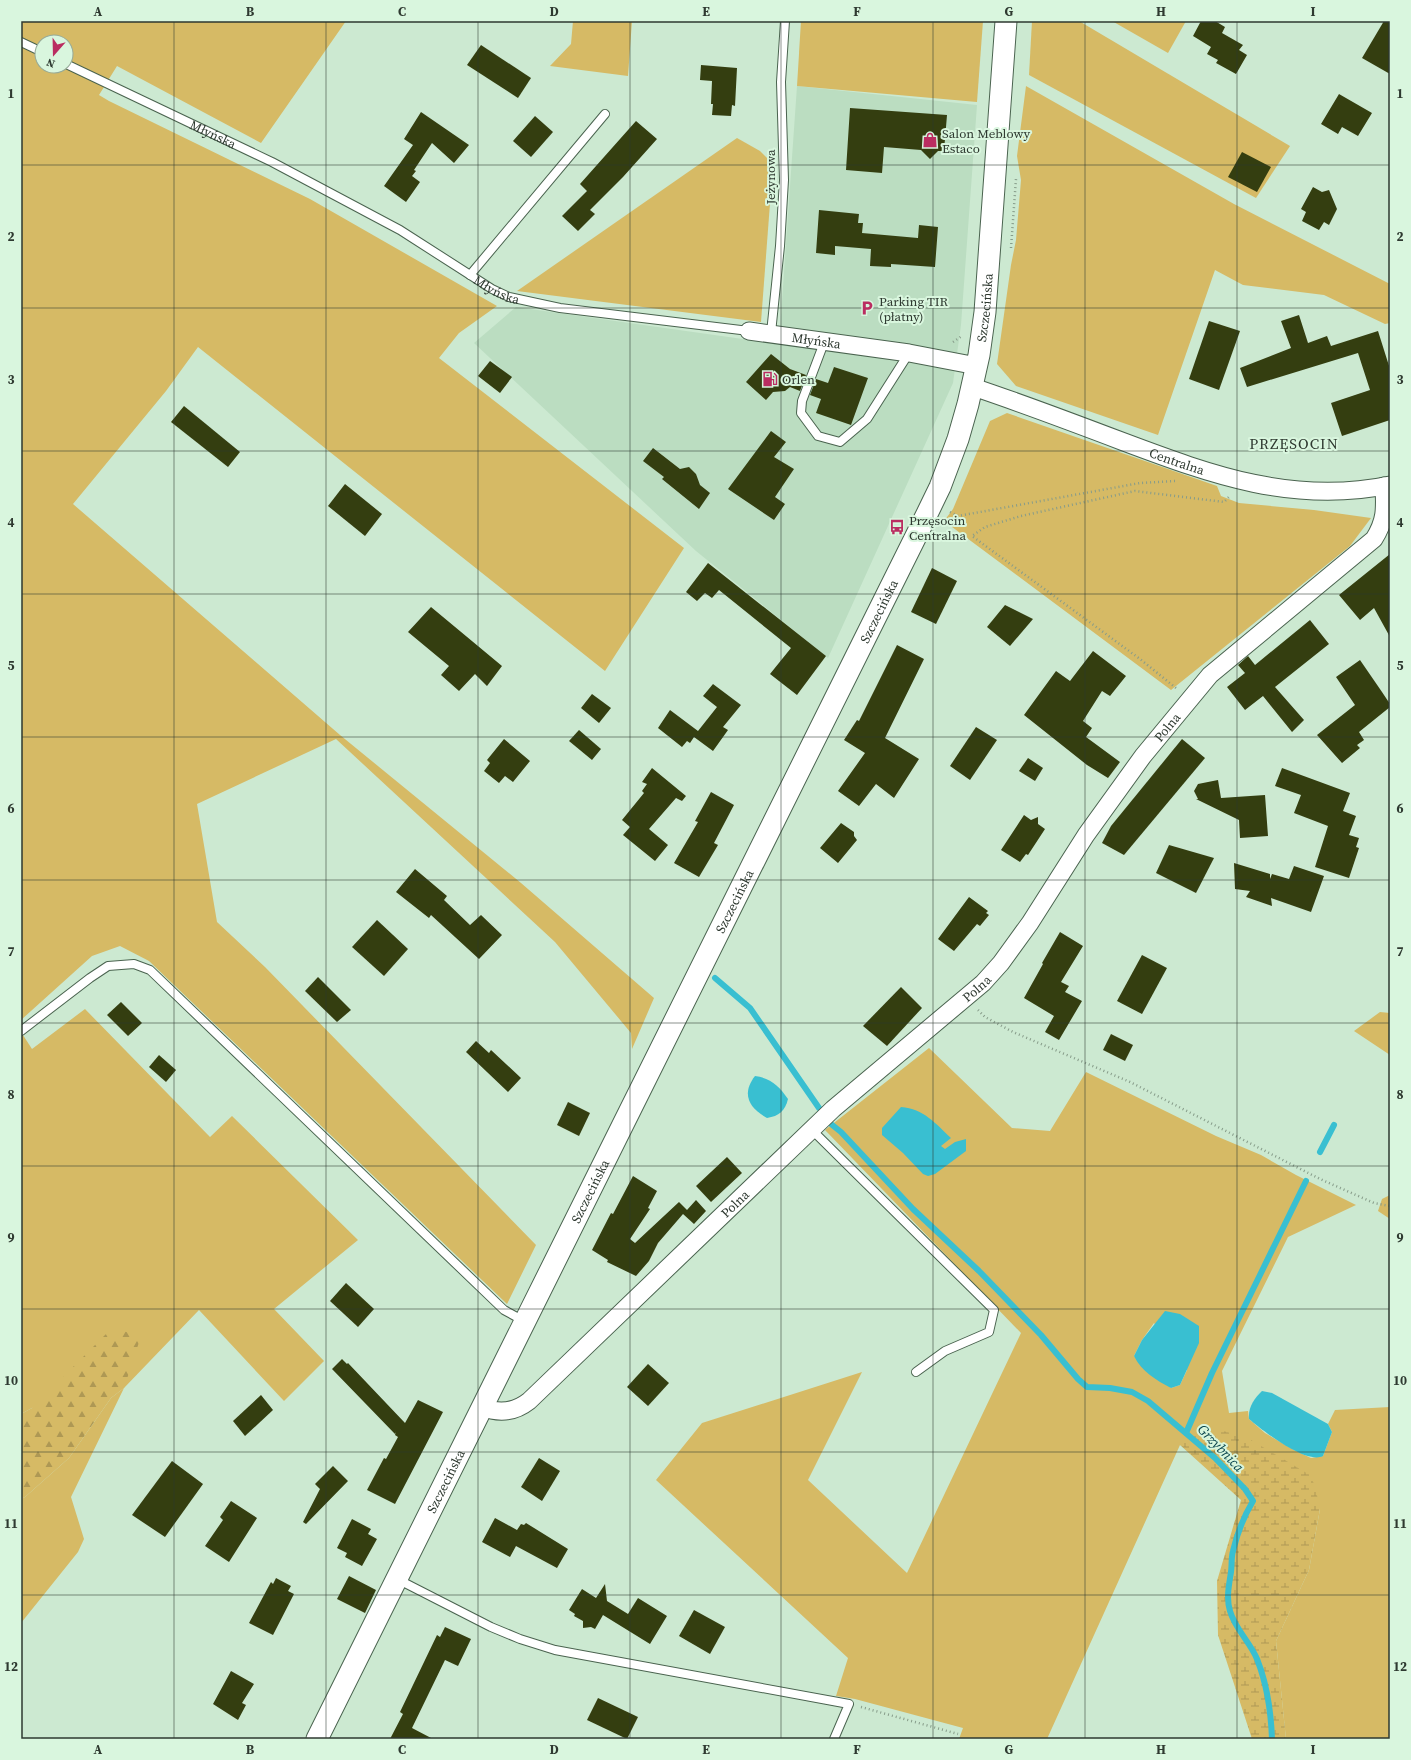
<svg xmlns="http://www.w3.org/2000/svg" width="1411" height="1760" viewBox="0 0 1411 1760" font-family="'Source Serif 4',serif">
	<style>
		.built { fill: #bbddc1 }
		.green { fill: #d6ba65; fill-rule: evenodd }
		.forest { fill: url(#forest-firs) }
		.wetland { fill: url(#wetland-marsh) }
		.water { fill: #39bfd1 }
		.lines { fill: none; stroke-linecap: round; stroke-linejoin: round }
		.stream { stroke: #39bfd1; stroke-width: 6 }
		.building { fill: #343e10 }
		.service-casing { stroke: #4a634f; stroke-width: 10 }
		.minor-casing { stroke: #4a634f; stroke-width: 19 }
		.tertiary-casing { stroke: #4a634f; stroke-width: 23 }
		.path { stroke: #879c8a; stroke-width: 2.5; stroke-dasharray: 1 3; stroke-linecap: butt }
		.service { stroke: #fff; stroke-width: 8 }
		.minor { stroke: #fff; stroke-width: 17 }
		.tertiary { stroke: #fff; stroke-width: 21 }
		.grid { fill: none; stroke: #2e3930; stroke-width: 1; stroke-opacity: 0.55 }
		.labels { text-anchor: middle; stroke-width: 4; stroke-linejoin: round; paint-order: stroke }
		.poi-label { font-size: 13px; fill: #2e3930; stroke: #d9f6de; text-anchor: start }
		.street-label { font-size: 13px; fill: #2e3930; stroke: #d9f6de }
		.water-label { font-size: 14px; font-style: italic; fill: #0c464e; stroke: #d9f6de }
		.quarter-label { font-size: 15px; letter-spacing: 1px; fill: #2e3930; stroke: #d9f6de }
		.neatline { fill: none; stroke: #2e3930; stroke-width: 1.5 }
		.grid-label { font-size: 13px; text-anchor: middle; font-weight: bold; fill: #2e3930 }
	</style>
	<defs>
		<pattern id="forest-firs" width="22" height="20" patternUnits="userSpaceOnUse"><rect width="22" height="20" fill="#d6ba65"/><path d="M5 1l3.5 6h-7zM16 11l3.5 6h-7z" fill="#ae9854"/></pattern>
		<pattern id="wetland-marsh" width="20" height="14" patternUnits="userSpaceOnUse"><rect width="20" height="14" fill="#d6ba65"/><path d="M1 5h8M5 5V1M11 12h8M15 12V8" fill="none" stroke="#ae9854"/></pattern>
	</defs>
	<rect width="100%" height="100%" fill="#cce9d1"/>
	<!-- built -->
	<polygon class="built" points="797,86 977,105 961,325 953,383 828,658 696,551 474,343 516,307 779,344"/>
	<!-- green -->
	<g class="green">
		<path d="M 21,21 L 346,21 L 261,143 L 117,66 L 99,95 L 109,101 L 310,199 L 497,306 L 459,333 L 439,358 L 684,548 L 605,671 L 198,347 L 166,391 L 73,504 L 340,735 L 521,883 L 654,998 L 632,1049 L 631,1033 L 555,942 L 336,739 L 197,804 L 217,922 L 265,967 L 536,1245 L 507,1304 L 149,961 L 120,946 L 92,956 L 21,1020 ZM 42,42 L 66,42 L 66,66 L 42,66 Z"/>
		<polygon points="573,21 632,21 628,76 550,66 571,44"/>
		<polygon points="801,21 983,21 977,102 797,86"/>
		<polygon points="1032,21 1079,21 1290,146 1256,198 1029,75"/>
		<polygon points="1112,21 1186,21 1168,53"/>
		<polygon points="1026,86 1234,204 1390,284 1390,323 1385,324 1324,295 1243,285 1215,270 1158,435 1016,386 997,364 1011,265 1016,240 1021,180 1017,156"/>
		<polygon points="737,138 760,151 773,164 761,322 517,291"/>
		<polygon points="1007,413 1217,486 1221,496 1239,503 1314,510 1371,518 1350,546 1171,690 944,521 953,509 990,421"/>
		<polygon points="85,1009 210,1137 232,1116 358,1240 274,1309 324,1361 284,1401 199,1310 124,1388 71,1497 84,1539 78,1552 21,1623 21,1499 25,1497 69,1458 111,1398 124,1388 32,1408 21,1414 21,1032 32,1049"/>
		<polygon points="1380,1012 1390,1013 1390,1055 1354,1031"/>
		<path d="M 929,1048 L 1012,1128 L 1050,1131 L 1086,1072 L 1216,1136 L 1261,1155 L 1296,1175 L 1356,1205 L 1288,1237 L 1222,1371 L 1229,1413 L 1248,1411 L 1249,1419 L 1265,1433 L 1294,1450 L 1311,1458 L 1323,1456 L 1332,1432 L 1328,1424 L 1335,1410 L 1390,1407 L 1390,1739 L 1286,1739 L 1276,1641 L 1309,1570 L 1320,1509 L 1180,1445 L 1047,1739 L 959,1739 L 963,1728 L 855,1699 L 836,1696 L 848,1658 L 656,1480 L 702,1423 L 862,1372 L 808,1480 L 907,1573 L 1021,1333 L 825,1130 ZM 1154,1323 L 1187,1370 L 1180,1385 L 1171,1388 L 1134,1356 L 1142,1340 Z"/>
		<polygon points="1390,1195 1390,1219 1378,1211 1382,1199"/>
	</g>
	<!-- forest -->
	<polygon class="forest" points="112,1328 141,1336 124,1388 111,1398 69,1458 25,1497 21,1499 21,1414 32,1408"/>
	<!-- wetland -->
	<polygon class="wetland" points="1201,1425 1246,1437 1310,1475 1315,1486 1320,1509 1309,1570 1276,1641 1286,1739 1252,1739 1218,1635 1217,1581 1241,1500 1180,1445"/>
	<!-- water -->
	<g class="water">
		<path d="M 755,1076 C 771,1078 779,1086 788,1099 C 785,1111 779,1116 767,1118 C 749,1108 741,1094 755,1076 Z"/>
		<path d="M 901,1107 C 924,1109 935,1123 951,1138 L 941,1146 L 945,1149 L 955,1142 L 966,1139 L 966,1151 L 935,1174 L 928,1176 L 923,1174 L 903,1153 L 882,1135 L 882,1128 Z"/>
		<path d="M 1165,1311 L 1180,1314 L 1199,1326 L 1199,1343 L 1180,1385 L 1171,1388 C 1156,1380 1142,1372 1134,1356 L 1142,1340 Z"/>
		<path d="M 1262,1391 L 1272,1393 L 1328,1424 L 1332,1432 L 1323,1456 C 1306,1465 1262,1430 1249,1419 C 1248,1407 1254,1399 1262,1391 Z"/>
	</g>
	<g class="lines">
		<!-- stream -->
		<g class="stream">
			<polyline points="715,978 750,1008 819,1108"/>
			<path d="M 831,1124 L 841,1132 L 913,1209 L 979,1271 L 1041,1335 L 1078,1379 L 1087,1387 L 1110,1388 L 1132,1392 L 1148,1401 L 1215,1458 L 1245,1489 L 1253,1501 C 1244,1516 1237,1534 1233,1551 C 1231,1558 1232,1565 1231,1572 C 1229,1585 1226,1598 1230,1611 C 1235,1629 1250,1642 1257,1659 C 1267,1684 1271,1712 1272,1739"/>
			<polyline points="1320,1152 1334,1125"/>
			<polyline points="1186,1433 1212,1373 1306,1181"/>
		</g>
	</g>
	<!-- building -->
	<g class="building">
		<polygon points="1201,21 1215,21 1225,27 1222,33 1243,45 1239,50 1247,55 1236,74 1216,63 1218,60 1207,54 1211,47 1193,36"/>
		<polygon points="1384,21 1390,21 1390,74 1362,58"/>
		<polygon points="481,45 531,78 518,98 467,65"/>
		<polygon points="701,65 737,68 735,106 732,105 731,116 712,115 713,104 711,104 712,81 700,80"/>
		<polygon points="1339,94 1372,113 1358,136 1342,127 1338,134 1321,124"/>
		<polygon points="850,108 947,115 944,151 938,151 930,159 921,150 884,147 882,173 846,170"/>
		<polygon points="421,112 469,145 454,163 432,143 414,170 416,171 412,176 420,182 406,202 384,186 413,145 404,139"/>
		<polygon points="535,116 553,132 531,157 513,141"/>
		<polygon points="636,121 657,139 623,177 590,210 595,214 578,231 562,216 587,191 580,184"/>
		<polygon points="1242,152 1271,167 1257,192 1228,177"/>
		<polygon points="1313,187 1322,192 1329,190 1337,209 1329,225 1324,222 1319,230 1302,221 1306,212 1301,209"/>
		<polygon points="819,210 859,214 858,223 863,223 862,233 918,238 919,225 938,227 935,267 891,264 891,267 870,266 871,249 835,246 835,255 816,253"/>
		<polygon points="1299,315 1308,343 1327,336 1331,346 1378,331 1390,369 1390,420 1342,436 1331,403 1370,390 1358,353 1247,387 1240,368 1291,348 1281,321"/>
		<polygon points="1209,321 1240,331 1219,390 1189,379"/>
		<polygon points="771,354 790,369 806,375 800,391 790,387 785,391 773,392 766,400 746,382"/>
		<polygon points="490,361 512,377 500,393 478,376"/>
		<polygon points="834,367 868,378 851,425 816,413 821,399 810,395 816,379 828,383"/>
		<polygon points="184,406 240,452 228,467 171,422"/>
		<polygon points="771,431 786,442 774,457 794,469 775,497 785,504 774,520 728,489"/>
		<polygon points="653,448 680,469 689,467 696,474 700,485 710,493 699,509 662,479 664,477 643,461"/>
		<polygon points="345,484 382,514 365,536 328,506"/>
		<polygon points="1390,554 1390,637 1374,608 1360,620 1339,595"/>
		<polygon points="708,563 826,656 797,695 770,674 791,648 719,590 712,598 705,593 697,601 686,592"/>
		<polygon points="932,568 957,581 936,624 911,612"/>
		<polygon points="1005,605 1033,619 1010,646 987,627"/>
		<polygon points="431,607 502,666 487,686 475,674 459,691 441,675 449,666 408,632"/>
		<polygon points="1310,620 1329,644 1275,687 1304,720 1292,732 1263,696 1245,710 1227,687 1245,673 1238,665 1248,656 1255,665"/>
		<polygon points="897,645 924,659 885,738 919,759 894,798 876,784 859,806 838,791 865,753 844,740 857,720 859,721"/>
		<polygon points="1093,651 1126,676 1110,696 1102,691 1083,721 1092,728 1086,737 1120,762 1108,778 1087,765 1024,715 1056,671 1070,681"/>
		<polygon points="1360,660 1382,692 1390,704 1390,707 1359,732 1364,740 1357,745 1360,748 1342,763 1317,735 1355,705 1336,677"/>
		<polygon points="713,684 741,705 723,727 728,730 713,751 694,737 690,743 687,741 682,747 658,728 670,710 698,731 717,707 703,696"/>
		<polygon points="592,694 611,708 599,723 581,708"/>
		<polygon points="976,727 997,740 970,780 950,766"/>
		<polygon points="579,730 601,749 592,760 569,741"/>
		<polygon points="504,739 530,761 513,782 505,776 499,783 484,771 490,763 487,760"/>
		<polygon points="1182,739 1205,758 1124,855 1102,843 1111,826"/>
		<polygon points="1028,758 1043,768 1035,781 1019,771"/>
		<polygon points="652,768 686,796 682,801 676,798 649,829 668,845 655,861 623,835 630,827 622,820 644,793 642,791 647,784 642,782"/>
		<polygon points="1282,768 1350,793 1343,811 1356,816 1349,835 1359,838 1356,847 1359,848 1349,878 1315,867 1328,826 1294,813 1301,795 1275,786"/>
		<polygon points="1218,780 1221,798 1265,795 1268,836 1240,838 1239,820 1196,799 1198,799 1194,791 1198,784"/>
		<polygon points="711,792 734,805 714,843 718,845 699,877 674,863 698,822 695,821"/>
		<polygon points="1024,815 1031,820 1038,817 1038,824 1045,829 1028,855 1026,854 1020,862 1001,850"/>
		<polygon points="841,823 854,832 854,836 857,840 838,863 820,848"/>
		<polygon points="1169,845 1214,858 1196,893 1156,873"/>
		<polygon points="1234,863 1270,874 1270,879 1272,874 1289,879 1294,866 1324,876 1311,912 1271,898 1272,906 1246,897 1250,891 1235,889"/>
		<polygon points="415,869 447,896 444,900 470,925 481,915 502,935 479,959 431,915 429,918 396,892"/>
		<polygon points="969,897 988,911 986,913 989,915 980,926 977,924 954,951 938,939"/>
		<polygon points="377,920 408,949 384,976 352,947"/>
		<polygon points="1060,932 1083,946 1061,982 1069,986 1065,992 1082,1001 1059,1040 1045,1032 1054,1016 1024,998 1043,964 1042,963"/>
		<polygon points="1142,955 1167,968 1142,1014 1117,1001"/>
		<polygon points="318,977 351,1010 337,1022 305,991"/>
		<polygon points="901,987 922,1008 887,1046 863,1026"/>
		<polygon points="121,1002 142,1023 128,1036 107,1015"/>
		<polygon points="1111,1034 1133,1045 1125,1061 1103,1050"/>
		<polygon points="476,1041 489,1053 491,1050 521,1078 508,1092 466,1052"/>
		<polygon points="159,1055 176,1070 166,1082 149,1067"/>
		<polygon points="568,1102 590,1113 579,1136 557,1125"/>
		<polygon points="727,1157 742,1173 711,1202 696,1186"/>
		<polygon points="633,1176 657,1191 648,1208 650,1209 630,1239 635,1243 679,1202 687,1210 696,1200 706,1211 694,1224 683,1214 658,1243 649,1261 636,1276 607,1262 608,1260 592,1250 611,1213 613,1214"/>
		<polygon points="346,1283 374,1309 358,1327 330,1301"/>
		<polygon points="342,1359 347,1364 348,1363 405,1423 418,1400 443,1412 395,1504 367,1490 384,1458 386,1459 398,1437 395,1435 396,1432 395,1434 332,1369"/>
		<polygon points="648,1364 669,1383 648,1406 627,1387"/>
		<polygon points="261,1395 273,1410 245,1436 233,1421"/>
		<polygon points="539,1458 560,1471 542,1501 521,1487"/>
		<polygon points="172,1461 203,1484 165,1537 132,1515"/>
		<polygon points="333,1466 348,1481 306,1524 303,1522 320,1489 315,1484"/>
		<polygon points="231,1501 257,1518 229,1562 205,1546 223,1520 220,1517"/>
		<polygon points="495,1518 517,1530 521,1524 524,1525 526,1523 568,1549 557,1568 516,1546 510,1557 482,1542"/>
		<polygon points="352,1519 371,1529 368,1534 377,1539 362,1566 345,1557 347,1553 337,1548"/>
		<polygon points="349,1576 376,1590 365,1613 337,1599"/>
		<polygon points="276,1578 291,1586 288,1591 294,1594 273,1635 249,1623 271,1582 273,1584"/>
		<polygon points="605,1584 607,1601 628,1614 638,1598 667,1616 650,1644 603,1615 595,1629 591,1627 583,1628 583,1621 574,1616 575,1614 569,1610 582,1589 596,1598"/>
		<polygon points="694,1610 725,1627 710,1654 679,1636"/>
		<polygon points="445,1627 471,1639 458,1666 445,1660 412,1728 433,1739 390,1739 403,1714 400,1712 437,1635 440,1637"/>
		<polygon points="231,1671 254,1684 242,1703 246,1705 238,1720 213,1704"/>
		<polygon points="598,1698 638,1717 627,1739 587,1720"/>
	</g>
	<g class="lines">
		<!-- service casing -->
		<g class="service-casing">
			<g id="service">
				<polyline points="21,42 42,52"/>
				<path id="s1" d="M 66,64 L 272,162 L 400,230 L 492,289 L 509,297 L 560,308 L 749,331"/>
				<polyline points="470,275 605,114"/>
				<polyline points="771,333 780,246 784,180 781,82 785,21"/>
				<polyline points="825,340 802,401 801,413 818,436 840,442 867,419 909,353"/>
				<polyline points="21,1031 90,978 108,966 134,964 150,970 504,1310 524,1321"/>
				<polyline points="812,1130 994,1310 989,1332 945,1351 916,1372"/>
				<polyline points="397,1579 491,1627 520,1639 555,1650 849,1704 834,1739"/>
			</g>
		</g>
		<!-- minor casing -->
		<g class="minor-casing">
			<g id="minor">
				<path id="s2" d="M 749,331 L 909,353 L 977,366"/>
				<path id="s3" d="M 973,387 C 1024,404 1074,423 1124,442 C 1212,475 1294,505 1390,485"/>
				<path id="s4" d="M 482,1407 C 499,1414 515,1412 529,1401 L 833,1109 L 983,983 L 1001,963 L 1030,923 L 1086,835 L 1143,756 L 1210,675 L 1374,539 C 1386,520 1385,508 1384,486"/>
			</g>
		</g>
		<!-- tertiary casing -->
		<g class="tertiary-casing">
			<g id="tertiary">
				<path id="s5" d="M 317,1739 L 924,520 L 940,487 L 958,439 L 968,404 L 979,355 L 985,312 L 1006,21"/>
			</g>
		</g>
		<!-- path -->
		<g class="path">
			<polyline points="1011,248 1016,179"/>
			<polyline points="953,342 962,336"/>
			<polyline points="950,512 958,516 1140,483 1175,481"/>
			<polyline points="1176,688 1140,659 972,536 985,527 1021,516 1135,491 1224,502 1230,496"/>
			<polyline points="978,1010 985,1017 1013,1032 1130,1082 1320,1179 1374,1203 1390,1206"/>
			<polyline points="861,1707 958,1734"/>
		</g>
		<!-- service -->
		<use href="#service" class="service"/>
		<!-- minor -->
		<use href="#minor" class="minor"/>
		<!-- tertiary -->
		<use href="#tertiary" class="tertiary"/>
	</g>
	<!-- grid -->
	<path class="grid" d="M 174,21 L 174,1739M 326,21 L 326,1739M 478,21 L 478,1739M 630,21 L 630,1739M 781,21 L 781,1739M 933,21 L 933,1739M 1085,21 L 1085,1739M 1237,21 L 1237,1739M 21,165 L 1390,165M 21,308 L 1390,308M 21,451 L 1390,451M 21,594 L 1390,594M 21,737 L 1390,737M 21,880 L 1390,880M 21,1023 L 1390,1023M 21,1166 L 1390,1166M 21,1309 L 1390,1309M 21,1452 L 1390,1452M 21,1595 L 1390,1595"/>
	<!-- icons -->
	<defs>
		<g id="shop-bare" transform="scale(1.2)"><path d="M-5-2.5h2.3a2.7 3.5 0 0 1 5.4 0H5L5.5 6h-11ZM-1.5-2.5h3a1.5 2.3 0 0 0-3 0Z" fill="#ba2d61" stroke="#d9f6de" stroke-width="2.5" paint-order="stroke"/></g>
		<g id="parking-bare" transform="scale(1.2)"><path d="M-3.5-5.5H1a3.5 3.5 0 0 1 0 7H-1V5.5H-3.5ZM-1-3.4V-.6H.8a1.4 1.4 0 0 0 0-2.8Z" fill="#ba2d61" stroke="#d9f6de" stroke-width="2.5" paint-order="stroke"/></g>
		<g id="fuel-bare" transform="scale(1.2)"><path d="M-5.5-6h7V0h2V4h1.3V-2.5L3-4.5l.8-.8L6-3V5H2.5V1h-1V6h-7ZM-4.2-4.7v3.2H.2V-4.7Z" fill="#ba2d61" stroke="#d9f6de" stroke-width="2.5" paint-order="stroke"/></g>
		<g id="bus-bare" transform="scale(1.2)"><path d="M-5-6H5V4H4V6H2V4H-2V6H-4V4H-5ZM-3.5-4V0h7V-4ZM-3.5 1.2v1.5H-2V1.2ZM2 1.2v1.5H3.5V1.2Z" fill="#ba2d61" stroke="#d9f6de" stroke-width="2.5" paint-order="stroke"/></g>
	</defs>
	<g fill-rule="evenodd">
		<use href="#shop-bare" x="930" y="140"/>
		<use href="#parking-bare" x="867" y="308"/>
		<use href="#fuel-bare" x="770" y="379"/>
		<use href="#bus-bare" x="897" y="527"/>
	</g>
	<g class="labels">
		<!-- poi labels -->
		<g class="poi-label">
			<text x="942" y="138">Salon Meblowy<tspan x="942" dy="15">Estaco</tspan></text>
			<text x="879" y="306">Parking TIR<tspan x="879" dy="15">(płatny)</tspan></text>
			<text x="782" y="384">Orlen</text>
			<text x="909" y="525">Przęsocin<tspan x="909" dy="15">Centralna</tspan></text>
		</g>
		<!-- street labels -->
		<g class="street-label">
			<text dy="5" stroke="none"><textPath href="#s1" startOffset="163">Młyńska</textPath></text>
			<text transform="translate(770 177) rotate(-90)" y="5">Jeżynowa</text>
			<text dy="5" stroke="none"><textPath href="#s1" startOffset="487">Młyńska</textPath></text>
			<text dy="5" stroke="none"><textPath href="#s5" startOffset="1584">Szczecińska</textPath></text>
			<text dy="5" stroke="none"><textPath href="#s2" startOffset="68">Młyńska</textPath></text>
			<text dy="5" stroke="none"><textPath href="#s3" startOffset="217">Centralna</textPath></text>
			<text dy="5" stroke="none"><textPath href="#s5" startOffset="1260">Szczecińska</textPath></text>
			<text dy="5" stroke="none"><textPath href="#s4" startOffset="983">Polna</textPath></text>
			<text dy="5" stroke="none"><textPath href="#s5" startOffset="936">Szczecińska</textPath></text>
			<text dy="5" stroke="none"><textPath href="#s4" startOffset="659">Polna</textPath></text>
			<text dy="5" stroke="none"><textPath href="#s5" startOffset="612">Szczecińska</textPath></text>
			<text dy="5" stroke="none"><textPath href="#s4" startOffset="335">Polna</textPath></text>
			<text dy="5" stroke="none"><textPath href="#s5" startOffset="288">Szczecińska</textPath></text>
		</g>
		<!-- water labels -->
		<g class="water-label">
			<text transform="translate(1221 1448) rotate(46)" y="5">Grzybnica</text>
		</g>
		<!-- quarter labels -->
		<g class="quarter-label">
			<text x="1294" y="449">PRZĘSOCIN</text>
		</g>
	</g>
	<!-- border -->
	<rect width="1411" height="1760" fill="none" stroke="#d9f6de" stroke-width="44"/>
	<!-- north arrow -->
	<g transform="translate(54 54) rotate(200)"><circle r="19" fill="#d9f6de" stroke="#95aa98"/>
	<path d="M0-3L7 15L0 10L-7 15Z" fill="#ba2d61"/>
	<text y="-6" font-size="11" font-weight="bold" text-anchor="middle" fill="#2e3930">N</text>
	</g>
	<rect x="22" y="22" width="1367" height="1716" class="neatline"/>
	<g class="grid-label">
		<text x="98" y="16">A</text>
		<text x="250" y="16">B</text>
		<text x="402" y="16">C</text>
		<text x="554" y="16">D</text>
		<text x="706" y="16">E</text>
		<text x="857" y="16">F</text>
		<text x="1009" y="16">G</text>
		<text x="1161" y="16">H</text>
		<text x="1313" y="16">I</text>
		<text x="11" y="98">1</text>
		<text x="1400" y="98">1</text>
		<text x="11" y="241">2</text>
		<text x="1400" y="241">2</text>
		<text x="11" y="384">3</text>
		<text x="1400" y="384">3</text>
		<text x="11" y="527">4</text>
		<text x="1400" y="527">4</text>
		<text x="11" y="670">5</text>
		<text x="1400" y="670">5</text>
		<text x="11" y="813">6</text>
		<text x="1400" y="813">6</text>
		<text x="11" y="956">7</text>
		<text x="1400" y="956">7</text>
		<text x="11" y="1099">8</text>
		<text x="1400" y="1099">8</text>
		<text x="11" y="1242">9</text>
		<text x="1400" y="1242">9</text>
		<text x="11" y="1385">10</text>
		<text x="1400" y="1385">10</text>
		<text x="11" y="1528">11</text>
		<text x="1400" y="1528">11</text>
		<text x="11" y="1671">12</text>
		<text x="1400" y="1671">12</text>
		<text x="98" y="1754">A</text>
		<text x="250" y="1754">B</text>
		<text x="402" y="1754">C</text>
		<text x="554" y="1754">D</text>
		<text x="706" y="1754">E</text>
		<text x="857" y="1754">F</text>
		<text x="1009" y="1754">G</text>
		<text x="1161" y="1754">H</text>
		<text x="1313" y="1754">I</text>
	</g>
</svg>
